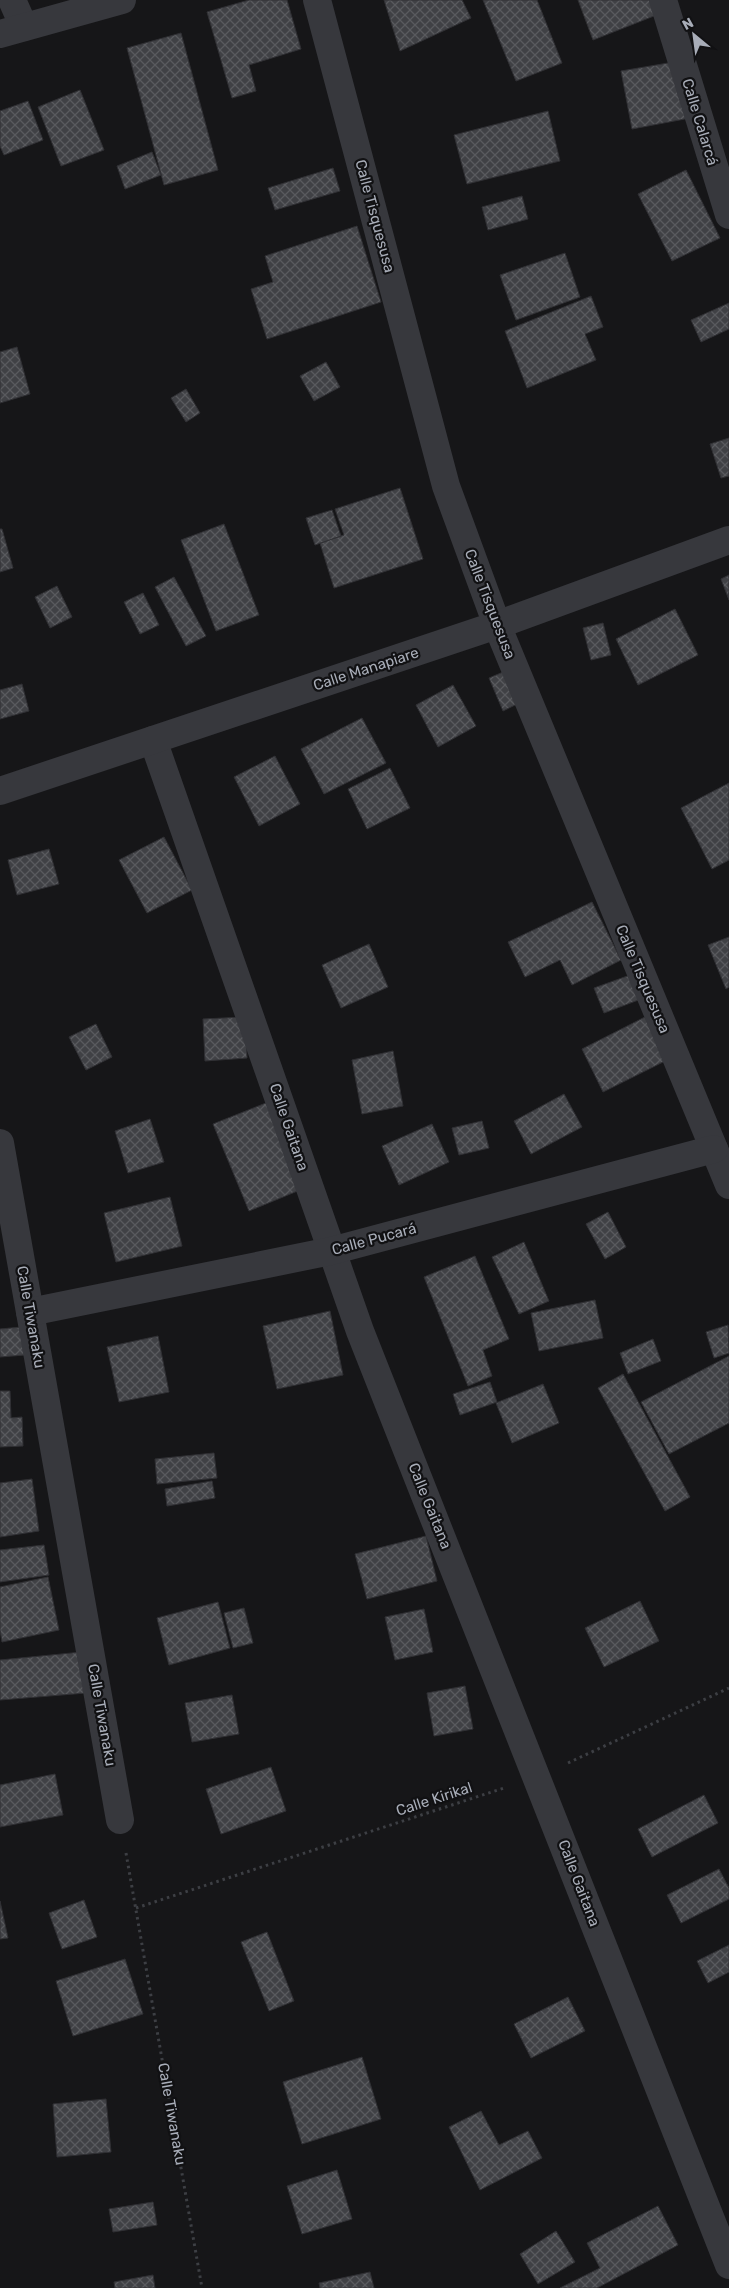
<svg xmlns="http://www.w3.org/2000/svg" width="729" height="2288" viewBox="0 0 729 2288" font-family="Rubik,sans-serif">
	<style>
		.building { fill: url(#building-cross-hatch); stroke: #303034 }
		.lines { fill: none; stroke-linecap: round; stroke-linejoin: round }
		.path { stroke: #3d3f44; stroke-width: 3; stroke-dasharray: 2.5 4; stroke-linecap: butt }
		.minor { stroke: #37383d; stroke-width: 28 }
		.labels { text-anchor: middle; stroke-width: 4.5; stroke-linejoin: round; paint-order: stroke }
		.street-label { font-size: 15px; fill: #a8adb8; stroke: #111113 }
	</style>
	<defs>
		<pattern id="building-cross-hatch" width="8" height="8" patternUnits="userSpaceOnUse" patternTransform="scale(1.25)"><rect width="8" height="8" fill="#404145"/><path d="M0 0l8 8M0 8l8-8" fill="none" stroke="#595a5e"/></pattern>
	</defs>
	<rect width="100%" height="100%" fill="#161618"/>
	<!-- building -->
	<g class="building">
		<polygon points="249,0 287,0 301,49 249,65 256,91 232,98 207,12"/>
		<polygon points="384,0 462,0 471,18 400,51"/>
		<polygon points="483,0 537,0 562,63 516,81"/>
		<polygon points="578,0 653,0 659,14 593,40"/>
		<polygon points="181,33 218,170 164,185 127,48"/>
		<polygon points="680,61 690,118 632,129 621,71"/>
		<polygon points="80,90 104,150 61,166 38,107"/>
		<polygon points="28,101 43,140 4,155 0,146 0,111"/>
		<polygon points="548,111 560,161 467,184 454,135"/>
		<polygon points="152,152 161,175 125,189 117,166"/>
		<polygon points="333,168 340,191 275,210 268,188"/>
		<polygon points="686,170 720,238 672,261 638,194"/>
		<polygon points="522,196 528,219 488,230 482,207"/>
		<polygon points="357,226 381,302 267,339 251,289 273,282 265,256"/>
		<polygon points="565,253 580,297 516,320 500,275"/>
		<polygon points="591,296 603,327 585,334 596,360 527,388 505,331"/>
		<polygon points="729,303 729,329 701,342 691,320"/>
		<polygon points="17,347 30,394 0,403 0,352"/>
		<polygon points="326,362 340,387 314,401 300,376"/>
		<polygon points="186,389 200,413 186,422 171,398"/>
		<polygon points="729,438 729,476 721,478 710,444"/>
		<polygon points="400,488 423,559 334,588 320,543 344,535 335,509"/>
		<polygon points="332,510 341,536 315,545 306,518"/>
		<polygon points="224,524 259,615 216,631 181,540"/>
		<polygon points="0,529 2,529 13,568 0,572"/>
		<polygon points="729,575 729,600 721,579"/>
		<polygon points="174,577 206,636 186,646 155,587"/>
		<polygon points="57,586 72,617 50,628 35,597"/>
		<polygon points="143,593 159,625 140,634 124,602"/>
		<polygon points="675,609 698,655 638,685 616,639"/>
		<polygon points="603,623 611,655 591,660 583,628"/>
		<polygon points="508,670 521,702 503,711 489,678"/>
		<polygon points="22,684 29,711 0,719 0,690"/>
		<polygon points="453,685 476,726 438,747 416,705"/>
		<polygon points="362,718 386,763 324,794 301,749"/>
		<polygon points="275,756 300,804 259,826 234,777"/>
		<polygon points="390,768 410,808 367,829 348,789"/>
		<polygon points="729,783 729,860 712,869 681,808"/>
		<polygon points="164,837 192,890 147,913 119,860"/>
		<polygon points="49,849 59,884 17,895 8,860"/>
		<polygon points="592,902 621,960 572,985 560,960 525,977 508,942"/>
		<polygon points="729,937 729,987 726,989 708,945"/>
		<polygon points="369,944 388,987 341,1008 322,965"/>
		<polygon points="633,974 641,999 604,1013 594,988"/>
		<polygon points="245,1017 247,1058 205,1061 203,1019"/>
		<polygon points="645,1017 667,1060 603,1092 582,1049"/>
		<polygon points="96,1024 112,1057 86,1070 69,1037"/>
		<polygon points="393,1051 403,1106 362,1114 352,1060"/>
		<polygon points="564,1094 582,1127 531,1154 514,1121"/>
		<polygon points="276,1099 312,1185 249,1211 213,1124"/>
		<polygon points="150,1119 164,1162 128,1173 115,1131"/>
		<polygon points="482,1121 489,1148 459,1155 452,1128"/>
		<polygon points="432,1124 449,1162 399,1185 382,1146"/>
		<polygon points="170,1197 182,1246 116,1262 104,1213"/>
		<polygon points="608,1212 626,1247 605,1259 586,1224"/>
		<polygon points="524,1242 549,1301 519,1314 492,1257"/>
		<polygon points="475,1256 509,1339 483,1350 492,1376 468,1386 424,1277"/>
		<polygon points="595,1300 603,1338 539,1351 531,1313"/>
		<polygon points="330,1311 343,1375 277,1389 263,1326"/>
		<polygon points="728,1325 729,1353 714,1358 706,1332"/>
		<polygon points="22,1327 25,1355 0,1357 0,1329"/>
		<polygon points="158,1336 169,1392 119,1402 107,1347"/>
		<polygon points="653,1339 661,1361 628,1374 620,1353"/>
		<polygon points="729,1356 729,1423 669,1454 641,1402"/>
		<polygon points="623,1374 690,1497 665,1511 598,1388"/>
		<polygon points="490,1382 497,1402 460,1415 453,1394"/>
		<polygon points="543,1384 559,1423 512,1443 496,1403"/>
		<polygon points="0,1391 10,1391 11,1418 22,1417 23,1446 0,1447"/>
		<polygon points="214,1453 217,1478 157,1484 155,1459"/>
		<polygon points="32,1479 39,1531 0,1537 0,1483"/>
		<polygon points="212,1481 215,1498 167,1506 165,1489"/>
		<polygon points="426,1536 437,1581 367,1599 355,1554"/>
		<polygon points="44,1545 49,1575 0,1582 0,1550"/>
		<polygon points="48,1577 59,1630 2,1642 0,1630 0,1587"/>
		<polygon points="640,1601 659,1641 604,1667 585,1628"/>
		<polygon points="218,1602 230,1648 169,1665 157,1618"/>
		<polygon points="244,1608 253,1643 233,1648 224,1613"/>
		<polygon points="424,1609 433,1652 395,1660 385,1617"/>
		<polygon points="82,1652 86,1693 0,1700 0,1660"/>
		<polygon points="465,1686 473,1729 434,1736 427,1693"/>
		<polygon points="232,1695 239,1734 192,1742 185,1703"/>
		<polygon points="271,1767 286,1811 221,1834 206,1789"/>
		<polygon points="55,1774 63,1815 0,1827 0,1785"/>
		<polygon points="704,1795 718,1823 652,1857 638,1829"/>
		<polygon points="719,1869 729,1888 729,1899 681,1923 667,1895"/>
		<polygon points="84,1900 97,1937 62,1949 49,1913"/>
		<polygon points="0,1901 8,1938 0,1939"/>
		<polygon points="267,1932 294,2001 269,2011 241,1942"/>
		<polygon points="729,1945 729,1972 708,1983 697,1961"/>
		<polygon points="125,1959 143,2014 73,2036 56,1981"/>
		<polygon points="568,1997 585,2031 531,2058 514,2024"/>
		<polygon points="362,2057 381,2119 302,2144 283,2082"/>
		<polygon points="106,2099 111,2152 57,2157 53,2104"/>
		<polygon points="481,2111 499,2145 528,2131 542,2158 480,2190 449,2127"/>
		<polygon points="337,2170 352,2219 302,2234 287,2186"/>
		<polygon points="153,2202 157,2225 113,2232 109,2209"/>
		<polygon points="658,2206 678,2245 597,2288 560,2288 600,2268 587,2243"/>
		<polygon points="556,2231 575,2262 538,2284 520,2254"/>
		<polygon points="370,2272 374,2288 320,2288 319,2283"/>
		<polygon points="153,2275 155,2288 115,2288 114,2282"/>
	</g>
	<g class="lines">
		<!-- path -->
		<g class="path">
			<polyline points="568,1763 729,1688"/>
			<polyline points="126,1853 202,2288"/>
			<polyline points="136,1908 504,1788"/>
		</g>
		<!-- minor -->
		<g class="minor">
			<polyline points="12,0 24,27"/>
			<polyline points="317,0 446,486 497,625 729,1185"/>
			<polyline points="663,0 729,215"/>
			<polyline points="0,34 122,0"/>
			<polyline points="153,740 360,1331 729,2265"/>
			<polyline points="0,791 497,625 729,540"/>
			<polyline points="0,1143 120,1820"/>
			<polyline points="30,1312 331,1251 714,1149"/>
		</g>
	</g>
	<g class="labels">
		<!-- street labels -->
		<g class="street-label">
			<text transform="translate(700 122) rotate(73)" y="5">Calle Calarcá</text>
			<text transform="translate(375 216) rotate(75)" y="5">Calle Tisquesusa</text>
			<text transform="translate(490 604) rotate(69)" y="5">Calle Tisquesusa</text>
			<text transform="translate(366 669) rotate(-18)" y="5">Calle Manapiare</text>
			<text transform="translate(643 979) rotate(67)" y="5">Calle Tisquesusa</text>
			<text transform="translate(289 1127) rotate(71)" y="5">Calle Gaitana</text>
			<text transform="translate(374 1239) rotate(-15)" y="5">Calle Pucará</text>
			<text transform="translate(31 1317) rotate(80)" y="5">Calle Tiwanaku</text>
			<text transform="translate(430 1506) rotate(68)" y="5">Calle Gaitana</text>
			<text transform="translate(102 1715) rotate(80)" y="5">Calle Tiwanaku</text>
			<text transform="translate(434 1799) rotate(-18)" y="5">Calle Kirikal</text>
			<text transform="translate(579 1883) rotate(69)" y="5">Calle Gaitana</text>
			<text transform="translate(172 2114) rotate(80)" y="5">Calle Tiwanaku</text>
		</g>
	</g>
	<!-- north arrow -->
	<g transform="translate(694 35) rotate(331)" stroke="#111113" stroke-width="4" paint-order="stroke">
	<path d="M0-4L9 19L0 12L-9 19Z" fill="#a8adb8"/>
	<text y="-8" font-size="14" font-weight="bold" text-anchor="middle" fill="#a8adb8">N</text>
	</g>
</svg>
